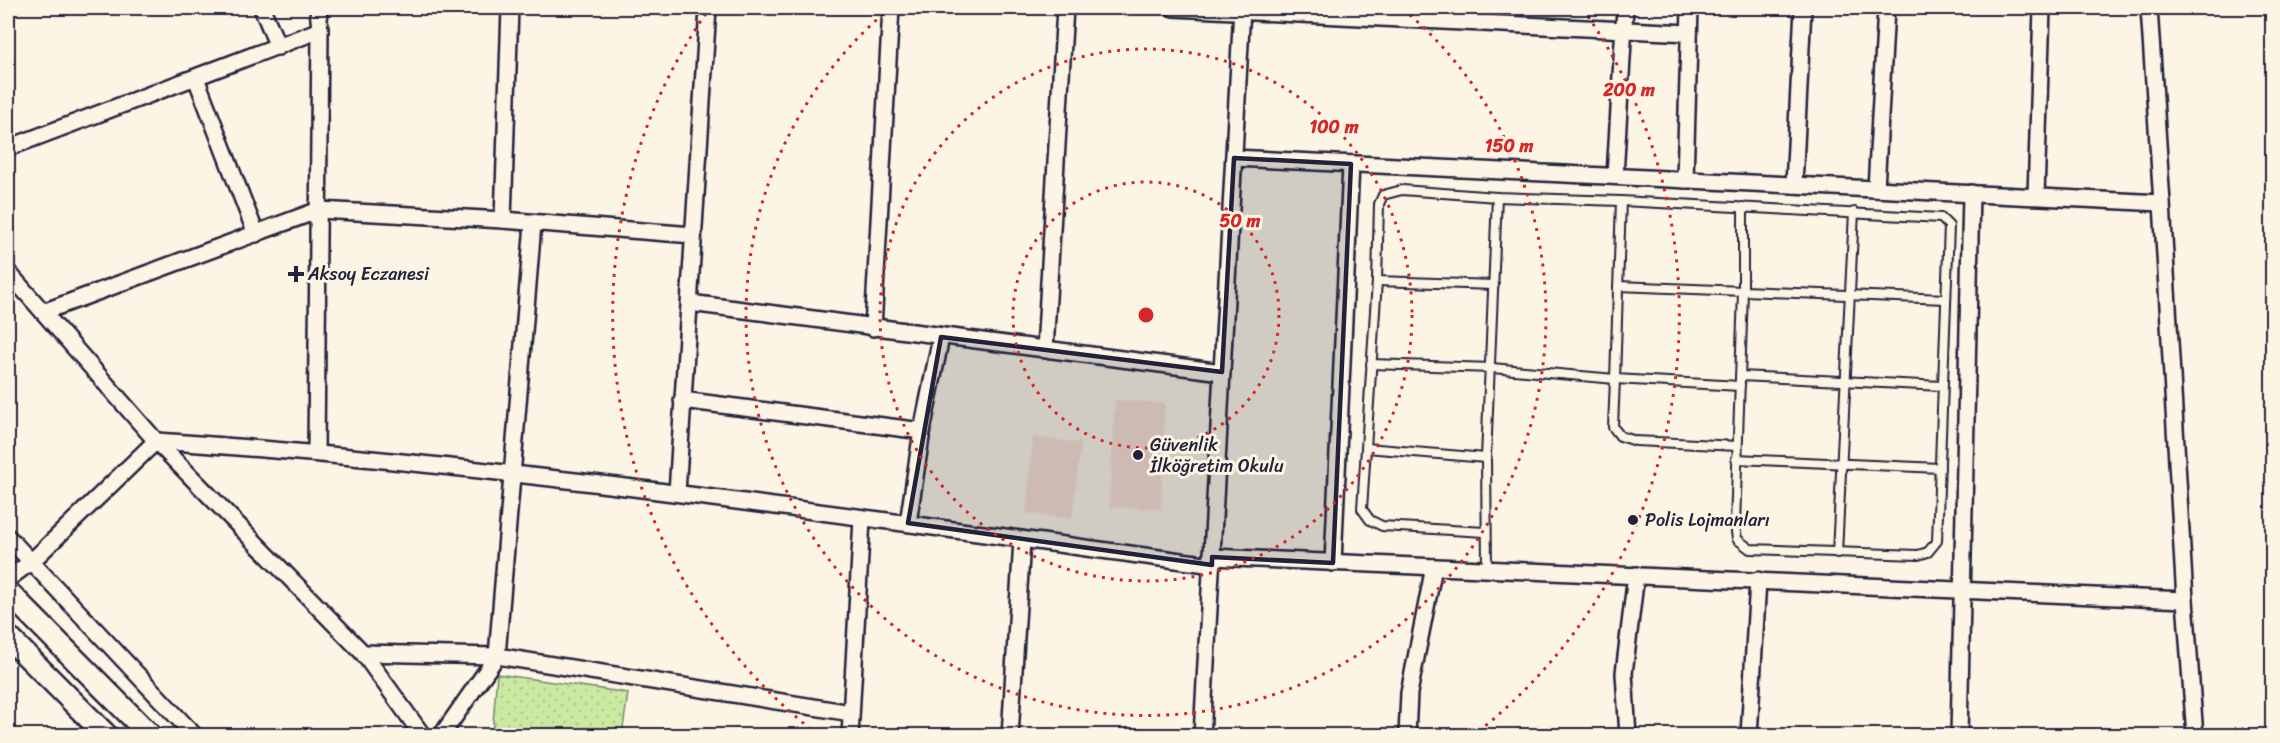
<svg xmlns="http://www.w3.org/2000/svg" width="2280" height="743" viewBox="0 0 2280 743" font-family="Sriracha,sans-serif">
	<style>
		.built { fill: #f8e2d1 }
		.grass { fill: url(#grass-dots); stroke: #76866e; stroke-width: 1.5 }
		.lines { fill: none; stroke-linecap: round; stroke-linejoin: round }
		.service-casing { stroke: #22223b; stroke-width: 12 }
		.minor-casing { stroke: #22223b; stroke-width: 20 }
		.secondary-casing { stroke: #22223b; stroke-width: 26 }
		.service { stroke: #fcf5e5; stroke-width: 8 }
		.minor { stroke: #fcf5e5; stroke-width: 15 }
		.secondary { stroke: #fcf5e5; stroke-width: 21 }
		.marked { fill: #22223b; fill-opacity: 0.2; stroke: #22223b; stroke-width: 4.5; stroke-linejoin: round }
		.ring { fill: none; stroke: #d62828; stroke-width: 3; stroke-dasharray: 3 6 }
		.poi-dot { fill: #22223b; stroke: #fcf5e5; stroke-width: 2 }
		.labels { text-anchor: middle; stroke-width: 6; stroke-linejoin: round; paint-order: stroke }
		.poi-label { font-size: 18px; fill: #22223b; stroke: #fcf5e5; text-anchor: start }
		.centre { fill: #d62828; stroke: #fcf5e5; stroke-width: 3 }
		.ring-label { font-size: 18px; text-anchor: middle; font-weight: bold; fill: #d62828; stroke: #fcf5e5; stroke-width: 6; stroke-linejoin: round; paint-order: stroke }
	</style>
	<defs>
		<pattern id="grass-dots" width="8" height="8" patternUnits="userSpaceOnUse" patternTransform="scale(1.5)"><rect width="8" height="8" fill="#caeaa1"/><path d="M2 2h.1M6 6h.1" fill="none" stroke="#adc88c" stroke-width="1.8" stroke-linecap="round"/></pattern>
	</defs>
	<rect width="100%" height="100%" fill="#fcf5e5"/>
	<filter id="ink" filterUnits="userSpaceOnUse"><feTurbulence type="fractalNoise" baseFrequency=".0167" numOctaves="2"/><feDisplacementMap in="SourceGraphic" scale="12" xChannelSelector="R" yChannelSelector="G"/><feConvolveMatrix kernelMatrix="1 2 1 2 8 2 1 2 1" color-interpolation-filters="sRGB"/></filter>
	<g filter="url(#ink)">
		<!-- built -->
		<g class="built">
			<polygon points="1115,400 1165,403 1161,509 1109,507"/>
			<polygon points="1033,437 1081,443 1072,519 1026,513"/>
		</g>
		<!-- grass -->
		<polygon class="grass" points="497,674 628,693 622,735 492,735"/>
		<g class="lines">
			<!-- service casing -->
			<g class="service-casing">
				<g id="service">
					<polyline points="1621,201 1615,379 1740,386"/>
					<polyline points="1377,281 1494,285"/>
					<polyline points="1618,286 1946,299"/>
					<polyline points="1371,364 1492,368 1615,379 1613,427 1620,436 1636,441 1737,446"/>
					<polyline points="1740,376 1942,386"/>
					<polyline points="1366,448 1486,458"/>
					<polyline points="1736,459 1940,468"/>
					<polyline points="1485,532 1382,526 1370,520 1362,509 1377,281 1379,204 1383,195 1402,190 1497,197 1621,201 1941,218 1949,226 1937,541 1928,552 1918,555 1750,549 1737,539 1735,525 1743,292 1743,207"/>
					<polyline points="1837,553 1854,212"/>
					<polyline points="1487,569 1486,458 1497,197"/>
				</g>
			</g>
			<!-- minor casing -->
			<g class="minor-casing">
				<g id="minor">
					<polyline points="262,8 278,47"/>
					<polyline points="1173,8 1689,33"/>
					<polyline points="196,78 256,234"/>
					<polyline points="8,148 320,30"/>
					<polyline points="1234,158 2162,203 2149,8"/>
					<polyline points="1615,176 1625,8"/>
					<polyline points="1685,180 1690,8"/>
					<polyline points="1794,185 1803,8"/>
					<polyline points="1876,189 1886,8"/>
					<polyline points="2036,196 2042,8"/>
					<polyline points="2162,203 2185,600"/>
					<polyline points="503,220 510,8"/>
					<polyline points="8,272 156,441 363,653 423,736"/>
					<polyline points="690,303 1222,372"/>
					<polyline points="43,312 319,210 503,220 693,235"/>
					<polyline points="873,328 891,8"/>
					<polyline points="1045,350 1065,8"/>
					<polyline points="682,400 922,431"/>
					<polyline points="316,452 320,30 318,8"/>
					<polyline points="677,493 708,8"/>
					<polyline points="908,523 922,431 941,337"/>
					<polyline points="8,537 195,736"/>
					<polyline points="1212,557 2185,600 2195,736"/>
					<polyline points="1333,563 1351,164"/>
					<path d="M 8,579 L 31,562 L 156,441 C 510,465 860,518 1212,565"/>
					<polyline points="363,653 497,656 851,713"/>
					<polyline points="441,736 497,656 533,224"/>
					<polyline points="850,736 862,519"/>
					<polyline points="1010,736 1022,540"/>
					<polyline points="1202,736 1242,8"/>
					<polyline points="1407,736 1409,693 1434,567"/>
					<polyline points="1628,736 1624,673 1636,575"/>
					<polyline points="1749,736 1758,580"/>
					<polyline points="1959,736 1971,193"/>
				</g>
			</g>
			<!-- secondary casing -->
			<g class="secondary-casing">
				<g id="secondary">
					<polyline points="8,592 151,736"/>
					<polyline points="8,637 107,736"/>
				</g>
			</g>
			<!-- service -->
			<use href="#service" class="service"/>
			<!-- minor -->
			<use href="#minor" class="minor"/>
			<!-- secondary -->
			<use href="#secondary" class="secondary"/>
		</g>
	</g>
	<!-- marked area -->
	<path class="marked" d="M 1234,158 L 1351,164 L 1333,563 L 1212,557 L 1212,565 L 908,523 L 941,337 L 1222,372 Z"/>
	<!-- distance rings -->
	<g class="ring">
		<circle cx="1146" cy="315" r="133"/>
		<circle cx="1146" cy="315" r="266"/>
		<path d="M1403 9A400 400 0 1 1 889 9"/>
		<path d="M818 735A533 533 0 0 1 709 9M1583 9A533 533 0 0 1 1474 735"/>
	</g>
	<!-- markers -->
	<g class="poi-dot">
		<path d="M293 265h6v6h6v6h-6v6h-6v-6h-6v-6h6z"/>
		<circle cx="1138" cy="455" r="6"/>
		<circle cx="1633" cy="520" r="6"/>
	</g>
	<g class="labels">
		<!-- poi labels -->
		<g class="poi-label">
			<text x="308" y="280">Aksoy Eczanesi</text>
			<text x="1150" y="451">Güvenlik<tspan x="1150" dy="21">İlköğretim Okulu</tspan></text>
			<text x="1645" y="526">Polis Lojmanları</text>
		</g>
	</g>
	<circle cx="1146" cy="315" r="9" class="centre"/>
	<g class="ring-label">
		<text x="1629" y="96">200 m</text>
		<text x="1334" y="133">100 m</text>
		<text x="1509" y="152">150 m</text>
		<text x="1240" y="227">50 m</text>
	</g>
	<!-- margin -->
	<rect width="2280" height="743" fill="none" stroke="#fcf5e5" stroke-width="30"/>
	<rect x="15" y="15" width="2250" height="713" fill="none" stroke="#22223b" stroke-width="2" filter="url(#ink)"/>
</svg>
